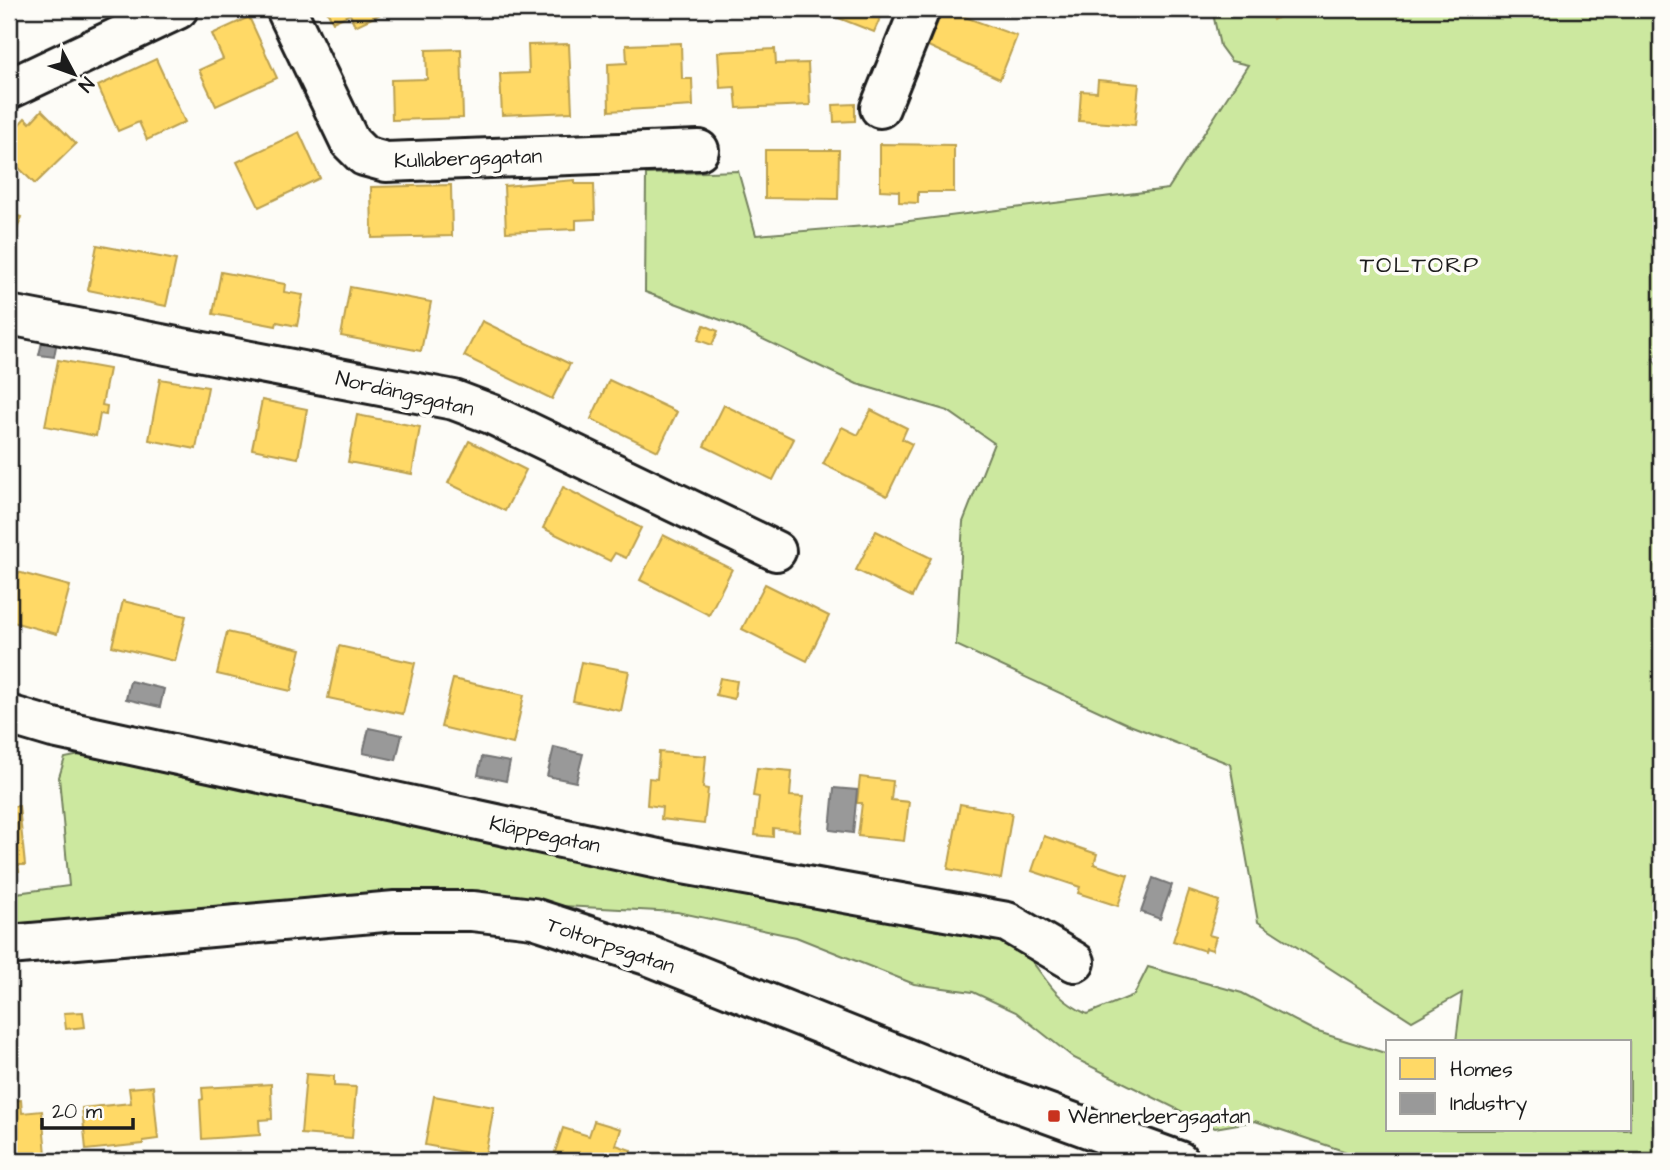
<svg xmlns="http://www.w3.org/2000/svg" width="1670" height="1170" viewBox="0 0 1670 1170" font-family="'Architects Daughter',sans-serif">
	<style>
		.green { fill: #cce89f; stroke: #74825e; stroke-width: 2 }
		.homes { fill: #ffd966; stroke: #bba050; stroke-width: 2 }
		.industry { fill: #999; stroke: #747474; stroke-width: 2 }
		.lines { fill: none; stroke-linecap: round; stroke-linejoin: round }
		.minor-casing { stroke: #1c1c1c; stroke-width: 44 }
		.minor { stroke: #fdfcf7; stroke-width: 38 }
		.poi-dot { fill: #c8321e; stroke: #fdfcf7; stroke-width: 2.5 }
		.labels { text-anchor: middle; stroke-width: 7; stroke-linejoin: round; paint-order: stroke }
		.street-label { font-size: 21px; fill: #1c1c1c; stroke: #fdfcf7 }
		.poi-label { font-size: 21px; fill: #1c1c1c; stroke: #fdfcf7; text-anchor: start }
		.neighbourhood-label { font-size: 23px; letter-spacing: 2px; fill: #1c1c1c; stroke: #fdfcf7 }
	</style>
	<rect width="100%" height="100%" fill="#fdfcf7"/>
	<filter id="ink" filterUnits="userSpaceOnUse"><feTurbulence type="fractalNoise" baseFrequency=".0143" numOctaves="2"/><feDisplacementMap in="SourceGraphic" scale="14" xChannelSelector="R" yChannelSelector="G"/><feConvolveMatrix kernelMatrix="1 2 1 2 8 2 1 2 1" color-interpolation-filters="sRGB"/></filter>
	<g filter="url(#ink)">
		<!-- green -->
		<path class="green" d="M 1212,9 L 1649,9 L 1661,13 L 1661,350 L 1653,359 L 1661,371 L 1661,1161 L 1373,1161 L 1255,1121 L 1215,1128 L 1074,1058 L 1016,1012 L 973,992 L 914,984 L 796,937 L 677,912 L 563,906 L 477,890 L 9,926 L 9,894 L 69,886 L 59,777 L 65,758 L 80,755 L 471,837 L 1011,941 C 1046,968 1043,993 1087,1014 L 1134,995 L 1148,967 L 1242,993 L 1315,1031 L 1388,1054 L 1388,1130 L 1630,1130 L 1630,1042 L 1456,1042 L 1462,993 L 1412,1021 L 1258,922 L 1230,764 L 1127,724 L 956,645 L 963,522 L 994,443 L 948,411 L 857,384 L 729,323 L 645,292 L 646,174 L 738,171 L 756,235 L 877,225 L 1168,189 L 1248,65 L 1231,61 L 1220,46 Z"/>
		<!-- homes -->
		<g class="homes">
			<polygon points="326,9 391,9 355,26 350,14 333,22"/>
			<polygon points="816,9 884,9 874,32"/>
			<polygon points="943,9 1017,36 1000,79 928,46"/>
			<polygon points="1268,9 1295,9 1273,20"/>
			<polygon points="249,17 277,78 216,106 199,70 223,59 212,34"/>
			<polygon points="681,43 682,79 692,79 693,106 609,111 608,64 627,63 626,45"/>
			<polygon points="569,44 572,112 502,115 500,74 529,73 528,45"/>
			<polygon points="461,49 463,118 392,120 391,80 427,79 426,50"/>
			<polygon points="775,49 776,64 808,63 810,105 737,108 735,87 720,88 718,52"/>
			<polygon points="156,59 185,122 147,140 139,122 118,131 98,86"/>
			<polygon points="1098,80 1139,84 1135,125 1079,121 1081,91 1097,92"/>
			<polygon points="855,104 855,121 834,122 833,105"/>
			<polygon points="42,110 76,144 35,184 9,158 9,135 25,118 30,123"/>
			<polygon points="299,132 320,178 259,207 237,162"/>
			<polygon points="880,144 954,145 954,192 918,192 918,203 899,202 899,191 880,190"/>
			<polygon points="765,150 839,150 838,199 765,198"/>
			<polygon points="575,180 575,184 594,184 595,219 576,220 576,229 506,232 504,186"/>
			<polygon points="451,185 452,236 372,238 371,187"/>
			<polygon points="9,194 16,196 11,214 21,217 9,257"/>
			<polygon points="97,245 176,260 166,306 88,290"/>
			<polygon points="221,272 285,284 284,292 303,295 297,326 277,322 276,326 213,314"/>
			<polygon points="350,287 431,302 421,351 341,336"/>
			<polygon points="482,321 570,364 552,399 464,356"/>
			<polygon points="704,325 718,331 712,345 698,340"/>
			<polygon points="58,360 109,369 102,405 107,406 106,415 100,414 96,436 45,426"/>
			<polygon points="160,379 208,387 196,449 149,440"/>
			<polygon points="609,380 677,412 658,451 591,419"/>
			<polygon points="262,400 307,409 298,458 252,449"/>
			<polygon points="724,405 794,439 773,480 704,446"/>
			<polygon points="871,410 907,428 902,439 912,444 887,496 823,464 842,427 858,435"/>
			<polygon points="357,415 420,427 412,474 348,462"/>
			<polygon points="469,441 526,470 505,511 448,483"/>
			<polygon points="563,487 641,528 626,558 615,553 610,561 543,528"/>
			<polygon points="876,531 931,558 912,597 856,570"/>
			<polygon points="663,535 732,569 709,615 640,580"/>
			<polygon points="10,570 70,586 57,634 9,621"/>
			<polygon points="765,584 829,616 807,661 742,629"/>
			<polygon points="123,601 186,616 175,661 112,646"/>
			<polygon points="227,632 301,649 291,691 217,674"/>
			<polygon points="339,646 415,663 403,714 328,698"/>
			<polygon points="581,662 629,671 621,711 573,701"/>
			<polygon points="720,678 737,681 734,699 716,695"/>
			<polygon points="453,679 524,695 513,744 441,727"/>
			<polygon points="659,752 706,756 703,788 708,789 704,824 661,819 662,807 647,805 649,778 657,779"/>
			<polygon points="757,768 792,771 790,796 803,797 799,831 773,828 773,837 755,835 759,797 753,796"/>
			<polygon points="860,777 893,781 891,800 909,802 904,841 858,836 862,803 857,803"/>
			<polygon points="960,804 1012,813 1001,879 948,869"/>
			<polygon points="19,806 25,865 18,865 19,871 9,872 9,807"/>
			<polygon points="1044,836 1097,854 1094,864 1128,875 1118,906 1078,893 1080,887 1032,871"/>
			<polygon points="1189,891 1219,901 1209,935 1216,937 1212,950 1206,948 1205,951 1173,941"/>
			<polygon points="83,1012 85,1027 66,1029 64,1013"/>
			<polygon points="306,1074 334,1076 334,1086 356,1087 352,1138 301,1134"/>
			<polygon points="271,1084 272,1119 259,1120 260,1135 202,1139 200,1100 203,1099 202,1088"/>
			<polygon points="153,1086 158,1139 143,1141 143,1144 86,1150 82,1108 131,1103 129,1088"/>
			<polygon points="434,1096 494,1107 485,1156 425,1145"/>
			<polygon points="21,1100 22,1113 42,1111 46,1154 30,1156 30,1161 13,1161 12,1156 9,1157 9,1101"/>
			<polygon points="594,1121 621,1129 616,1145 631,1150 627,1161 552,1161 563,1128 589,1136"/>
		</g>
		<!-- industry -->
		<g class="industry">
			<polygon points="43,338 57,341 54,357 39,355"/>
			<polygon points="130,681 164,689 160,707 126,699"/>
			<polygon points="369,728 402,735 396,760 363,753"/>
			<polygon points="554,747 583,754 576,782 547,776"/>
			<polygon points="482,757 510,762 506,781 478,775"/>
			<polygon points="834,788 857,790 853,833 830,830"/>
			<polygon points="1153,878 1172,885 1160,919 1141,912"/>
		</g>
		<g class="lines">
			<!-- minor casing -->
			<g class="minor-casing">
				<g id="minor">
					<polyline points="286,9 350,142 364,156 386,162 699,150"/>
					<polyline points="9,89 178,9"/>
					<polyline points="880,108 920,9"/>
					<polyline points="9,315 454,400 491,414 776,551"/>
					<polyline points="9,715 53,728 672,862 1007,922 1075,962"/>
					<polyline points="9,945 395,911 472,911 533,918 650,956 1000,1096 1179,1161"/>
				</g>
			</g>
			<!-- minor -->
			<use href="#minor" class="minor"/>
		</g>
	</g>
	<!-- markers -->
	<rect class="poi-dot" x="1047" y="1109" width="14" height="14" rx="3.5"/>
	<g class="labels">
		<!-- street labels -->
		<g class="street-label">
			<text transform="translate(468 158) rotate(-2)" y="7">Kullabergsgatan</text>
			<text transform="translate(405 393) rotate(13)" y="7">Nordängsgatan</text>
			<text transform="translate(545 834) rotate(12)" y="7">Kläppegatan</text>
			<text transform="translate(611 945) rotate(19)" y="7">Toltorpsgatan</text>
		</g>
		<!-- poi labels -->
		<g class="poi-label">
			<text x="1068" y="1123">Wennerbergsgatan</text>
		</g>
		<!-- neighbourhood labels -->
		<g class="neighbourhood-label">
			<text x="1420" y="272">TOLTORP</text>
		</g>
	</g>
	<!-- margin -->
	<rect width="1670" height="1170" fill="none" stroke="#fdfcf7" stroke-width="35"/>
	<rect x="18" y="18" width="1635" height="1135" fill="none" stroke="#1c1c1c" stroke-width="2.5" filter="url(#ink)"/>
	<!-- legend -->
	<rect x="1386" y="1040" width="245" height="91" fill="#fdfcf7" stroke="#a3a29f" stroke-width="2"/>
	<rect x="1400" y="1058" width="35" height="21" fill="#ffd966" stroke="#a3a29f" stroke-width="2"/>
	<text x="1450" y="1076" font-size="21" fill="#1c1c1c">Homes</text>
	<rect x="1400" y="1093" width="35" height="21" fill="#999999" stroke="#a3a29f" stroke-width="2"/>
	<text x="1450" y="1110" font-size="21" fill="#1c1c1c">Industry</text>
	<!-- north arrow -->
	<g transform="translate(74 74) rotate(131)" stroke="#fdfcf7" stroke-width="5" paint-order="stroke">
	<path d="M0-5L12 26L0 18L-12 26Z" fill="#1c1c1c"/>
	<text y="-10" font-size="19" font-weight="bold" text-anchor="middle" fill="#1c1c1c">N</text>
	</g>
	<!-- scale -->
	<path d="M42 1118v10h91v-10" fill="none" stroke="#1c1c1c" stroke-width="3.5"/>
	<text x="52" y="1118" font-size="21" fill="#1c1c1c" stroke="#fdfcf7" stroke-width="5" paint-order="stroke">20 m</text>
</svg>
